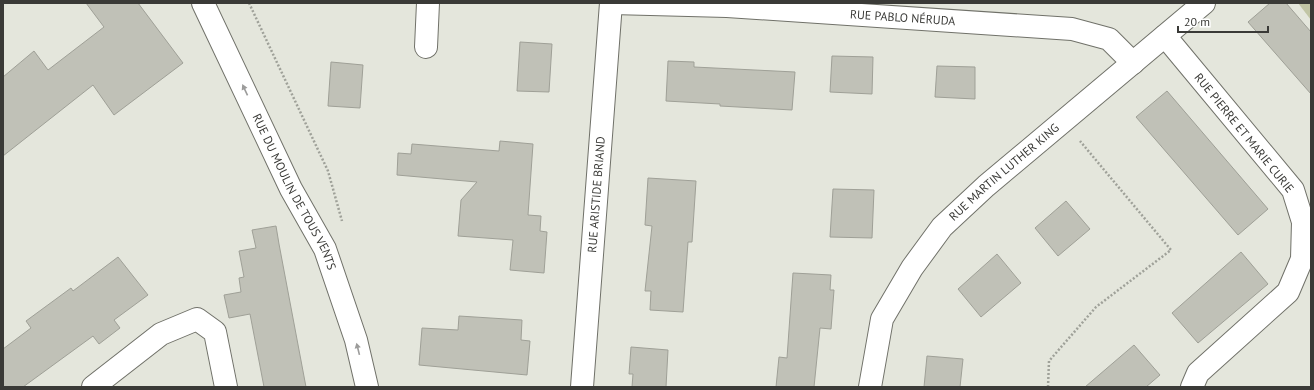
<svg xmlns="http://www.w3.org/2000/svg" width="1314" height="390" viewBox="0 0 1314 390" font-family="'PT Sans',sans-serif">
	<style>
		.green { fill: #c1c5a5 }
		.building { fill: #c0c1b7; stroke: #9fa097 }
		.lines { fill: none; stroke-linecap: round; stroke-linejoin: round }
		.minor-casing { stroke: #707169; stroke-width: 24 }
		.path { stroke: #9fa199; stroke-width: 2.5; stroke-dasharray: 2 2; stroke-linecap: butt }
		.minor { stroke: #fff; stroke-width: 22 }
		.oneway { fill: #9c9c9b }
		.labels { text-anchor: middle; stroke-width: 4; stroke-linejoin: round; paint-order: stroke }
		.street-label { font-size: 12px; fill: #3a3a37; stroke: #fff }
	</style>
	<rect width="100%" height="100%" fill="#e4e6dc"/>
	<!-- green -->
	<polygon class="green" points="1298,3 1311,3 1311,20"/>
	<!-- building -->
	<g class="building">
		<polygon points="86,3 138,3 183,63 114,115 93,85 3,156 3,77 34,51 48,70 104,27"/>
		<polygon points="1270,3 1286,3 1311,32 1311,94 1248,22"/>
		<polygon points="520,42 552,44 549,92 517,91"/>
		<polygon points="832,56 873,57 872,94 830,92"/>
		<polygon points="668,61 694,62 694,67 795,72 792,110 720,106 720,104 666,101"/>
		<polygon points="331,62 363,65 360,108 328,106"/>
		<polygon points="937,66 975,67 975,99 935,97"/>
		<polygon points="1167,91 1268,209 1238,235 1136,117"/>
		<polygon points="500,141 533,144 528,215 541,216 540,231 547,232 544,273 510,270 513,240 458,236 461,200 477,182 397,175 398,153 411,154 412,144 499,151"/>
		<polygon points="648,178 696,181 692,242 688,242 683,312 650,310 651,291 645,291 652,226 645,225"/>
		<polygon points="833,189 874,190 872,238 830,237"/>
		<polygon points="1066,201 1090,229 1058,256 1035,228"/>
		<polygon points="276,226 279,244 306,387 264,387 250,314 229,318 224,295 241,292 239,278 244,277 239,251 256,248 252,230"/>
		<polygon points="1241,252 1268,284 1198,343 1172,313"/>
		<polygon points="997,254 1021,283 981,317 958,289"/>
		<polygon points="118,257 148,295 114,320 120,328 99,344 93,336 23,387 3,387 3,349 31,328 26,321 71,288 73,291"/>
		<polygon points="793,273 831,275 830,290 834,290 831,329 820,328 814,387 776,387 779,357 787,358"/>
		<polygon points="459,316 522,320 521,340 530,341 527,375 419,365 422,328 458,330"/>
		<polygon points="1134,345 1160,375 1146,387 1085,387"/>
		<polygon points="631,347 668,350 666,387 632,387 633,374 629,374"/>
		<polygon points="927,356 963,359 960,387 924,387"/>
	</g>
	<g class="lines">
		<!-- minor casing -->
		<g class="minor-casing">
			<g id="minor">
				<path id="s1" d="M 203,3 L 291,189 L 325,249 L 356,340 L 367,387"/>
				<path id="s2" d="M 612,3 L 727,6 L 1072,29 L 1109,39 L 1133,63"/>
				<polyline points="1165,36 1293,190 1303,222 1302,259 1288,292 1198,373 1192,387"/>
				<polyline points="426,47 428,3"/>
				<polyline points="93,387 161,334 197,319 215,332 226,387"/>
				<path id="s3" d="M 582,387 L 611,3"/>
				<path id="s4" d="M 870,387 L 882,319 L 912,268 L 942,227 L 986,186 L 1204,3"/>
			</g>
		</g>
		<!-- path -->
		<g class="path">
			<polyline points="249,3 328,171 342,221"/>
			<polyline points="1048,387 1049,361 1096,307 1171,250 1080,141"/>
		</g>
		<!-- minor -->
		<use href="#minor" class="minor"/>
	</g>
	<!-- one-way arrows -->
	<defs><path id="oneway-solid" d="M-6-.8H1V-3.2L6.5 0L1 3.2V.8H-6Z"/></defs>
	<g class="oneway">
		<use href="#oneway-solid" transform="translate(245 90) rotate(-115)"/>
		<use href="#oneway-solid" transform="translate(358 349) rotate(-104)"/>
	</g>
	<g class="labels">
		<!-- street labels -->
		<g class="street-label">
			<text dy="4" stroke="none"><textPath href="#s2" startOffset="291">RUE PABLO NÉRUDA</textPath></text>
			<text transform="translate(1244 133) rotate(51)" y="4">RUE PIERRE ET MARIE CURIE</text>
			<text dy="4" stroke="none"><textPath href="#s4" startOffset="262">RUE MARTIN LUTHER KING</textPath></text>
			<text dy="4" stroke="none"><textPath href="#s1" startOffset="210">RUE DU MOULIN DE TOUS VENTS</textPath></text>
			<text dy="4" stroke="none"><textPath href="#s3" startOffset="193">RUE ARISTIDE BRIAND</textPath></text>
		</g>
	</g>
	<!-- border -->
	<rect width="1314" height="390" fill="none" stroke="#3a3a37" stroke-width="8"/>
	<!-- scale -->
	<path d="M1178 26v6h90v-6" fill="none" stroke="#3a3a37" stroke-width="2"/>
	<text x="1184" y="26" font-size="12" fill="#3a3a37" stroke="#ffffff" stroke-width="3" paint-order="stroke">20 m</text>
</svg>
